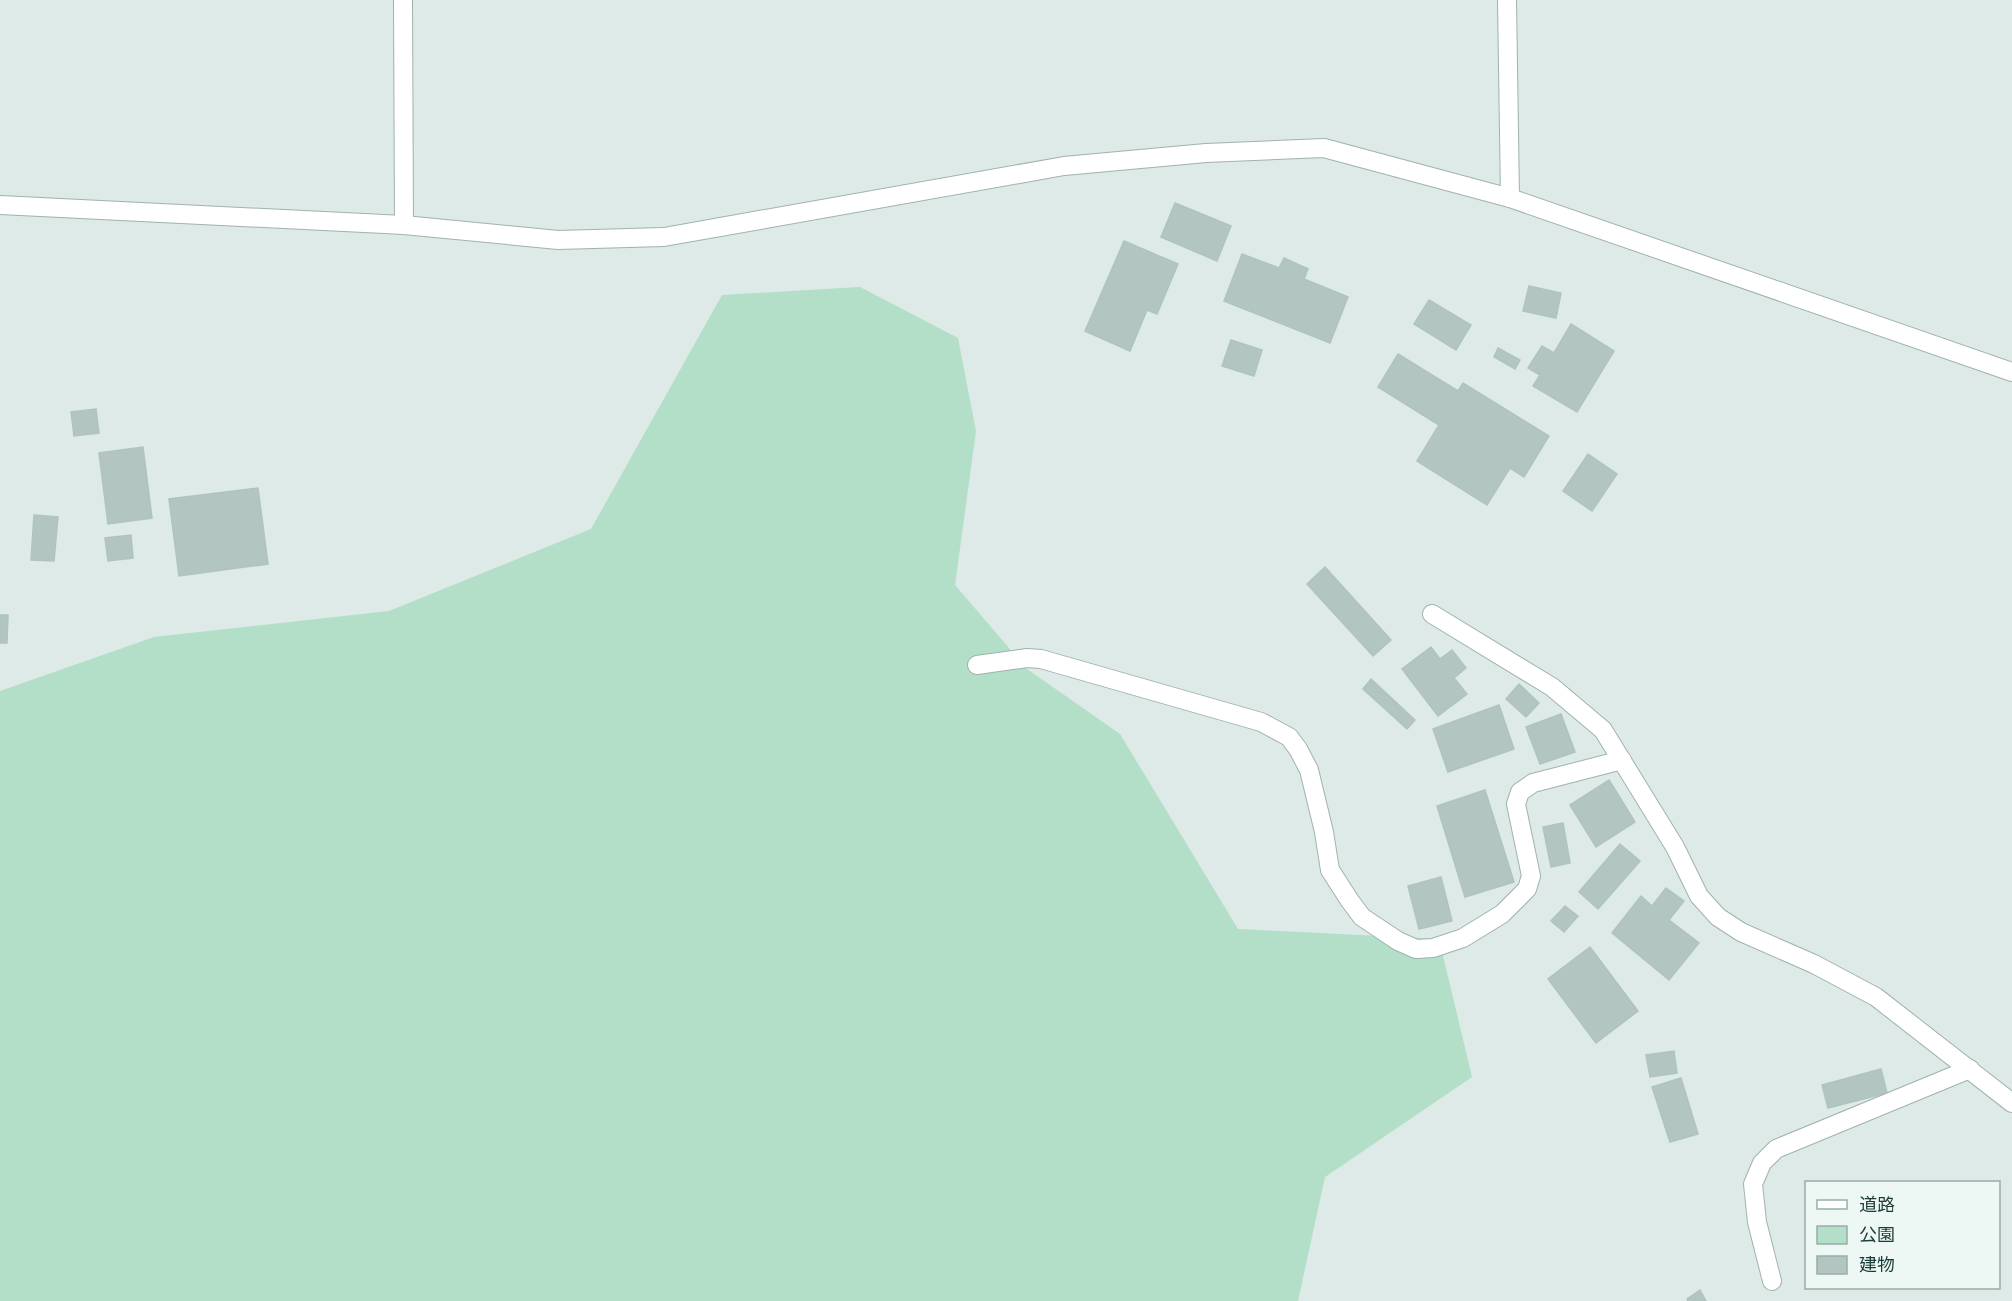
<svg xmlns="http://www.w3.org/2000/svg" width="2012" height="1301" viewBox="0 0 2012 1301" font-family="'Alegreya Sans','Noto Sans JP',sans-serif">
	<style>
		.green { fill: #b3dec7 }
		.building { fill: #b2c5c1; stroke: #afc4c0; stroke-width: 1.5 }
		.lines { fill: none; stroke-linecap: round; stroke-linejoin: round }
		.minor-casing { stroke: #a0b2af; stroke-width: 20 }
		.tertiary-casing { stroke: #a0b2af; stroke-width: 20 }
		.minor { stroke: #fff; stroke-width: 18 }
		.tertiary { stroke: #fff; stroke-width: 18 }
	</style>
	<rect width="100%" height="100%" fill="#ddeae7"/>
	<!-- green -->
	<polygon class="green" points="860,287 958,338 976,431 955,585 1027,669 1120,734 1238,929 1439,939 1472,1077 1325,1177 1298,1301 0,1301 0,691 154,637 389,611 591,529 722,295"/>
	<!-- building -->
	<g class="building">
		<polygon points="1175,203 1231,226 1217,261 1161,237"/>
		<polygon points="1124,241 1178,264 1157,314 1147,310 1130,351 1085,331"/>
		<polygon points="1242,254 1279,268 1284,258 1308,269 1304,279 1348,297 1330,343 1224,301"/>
		<polygon points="1529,286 1561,293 1556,318 1523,311"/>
		<polygon points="1429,300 1471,325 1456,350 1414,324"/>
		<polygon points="1571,324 1614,351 1577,412 1533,386 1540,375 1528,368 1542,346 1554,353"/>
		<polygon points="1231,340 1262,350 1254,376 1222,366"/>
		<polygon points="1498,348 1520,360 1515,369 1494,357"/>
		<polygon points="1398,354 1458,391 1463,383 1549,436 1524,477 1510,468 1487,505 1417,461 1439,425 1378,387"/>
		<polygon points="96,409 99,433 74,436 71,412"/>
		<polygon points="143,447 152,518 108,524 99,453"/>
		<polygon points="1588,454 1617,474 1592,511 1563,491"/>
		<polygon points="258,488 268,564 179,576 169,499"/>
		<polygon points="34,515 58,517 54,561 31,560"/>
		<polygon points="131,535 133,558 108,561 105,538"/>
		<polygon points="1325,567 1391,640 1373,656 1307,584"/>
		<polygon points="0,615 8,615 7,643 0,643"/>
		<polygon points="1431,647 1440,659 1452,650 1466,668 1454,678 1467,694 1438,716 1402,669"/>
		<polygon points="1371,679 1415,720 1407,729 1363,689"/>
		<polygon points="1519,684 1539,703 1526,717 1506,699"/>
		<polygon points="1499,705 1514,749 1448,772 1433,729"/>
		<polygon points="1561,714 1575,752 1540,764 1526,727"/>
		<polygon points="1609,780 1635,822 1596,847 1570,805"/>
		<polygon points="1485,790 1514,882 1465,897 1437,806"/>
		<polygon points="1563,823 1570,863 1551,867 1543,827"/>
		<polygon points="1620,844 1640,861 1598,909 1579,892"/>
		<polygon points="1441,877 1452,921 1419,929 1408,886"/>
		<polygon points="1666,888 1684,901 1669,920 1699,943 1669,980 1612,933 1641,896 1652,906"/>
		<polygon points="1565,906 1578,916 1564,932 1551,921"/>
		<polygon points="1590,947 1638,1011 1596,1043 1548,979"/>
		<polygon points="1674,1051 1677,1073 1650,1077 1646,1055"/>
		<polygon points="1881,1069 1887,1093 1828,1108 1822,1085"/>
		<polygon points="1681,1078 1698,1134 1670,1142 1652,1087"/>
		<polygon points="1700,1290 1706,1301 1688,1301 1687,1299"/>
	</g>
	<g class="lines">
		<!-- minor casing -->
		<g class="minor-casing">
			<g id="minor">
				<polyline points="403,0 404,225"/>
				<polyline points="1507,0 1510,198"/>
				<polyline points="1432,614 1552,687 1603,730 1675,847 1699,896 1718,917 1741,932 1814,964 1876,997 2012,1103"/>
				<polyline points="977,665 1027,658 1041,659 1261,722 1289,737 1298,749 1309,770 1324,832 1330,870 1350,901 1362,917 1398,941 1416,949 1433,948 1463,938 1502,914 1527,889 1531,876 1516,804 1520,792 1533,783 1622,760"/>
				<polyline points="1772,1281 1757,1222 1753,1184 1762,1163 1776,1149 1970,1069"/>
			</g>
		</g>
		<!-- tertiary casing -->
		<g class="tertiary-casing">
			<polyline id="tertiary" points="0,205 404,225 558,240 664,237 1064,166 1206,153 1324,148 1510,198 2012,372"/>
		</g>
		<!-- minor -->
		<use href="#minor" class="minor"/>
		<!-- tertiary -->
		<use href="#tertiary" class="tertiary"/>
	</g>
	<!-- legend -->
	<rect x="1805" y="1181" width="195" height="108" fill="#edf7f4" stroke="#9aaca9" stroke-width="1.5"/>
	<rect x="1817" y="1200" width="30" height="9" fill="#ffffff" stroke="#9aaca9" stroke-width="1.5"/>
	<text x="1859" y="1211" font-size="18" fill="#1d3b39">道路</text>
	<rect x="1817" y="1226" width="30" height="18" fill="#b3dec7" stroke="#9aaca9" stroke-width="1.5"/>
	<text x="1859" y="1241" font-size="18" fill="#1d3b39">公園</text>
	<rect x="1817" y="1256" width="30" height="18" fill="#b2c5c1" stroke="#9aaca9" stroke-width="1.5"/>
	<text x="1859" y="1271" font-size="18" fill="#1d3b39">建物</text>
</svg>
